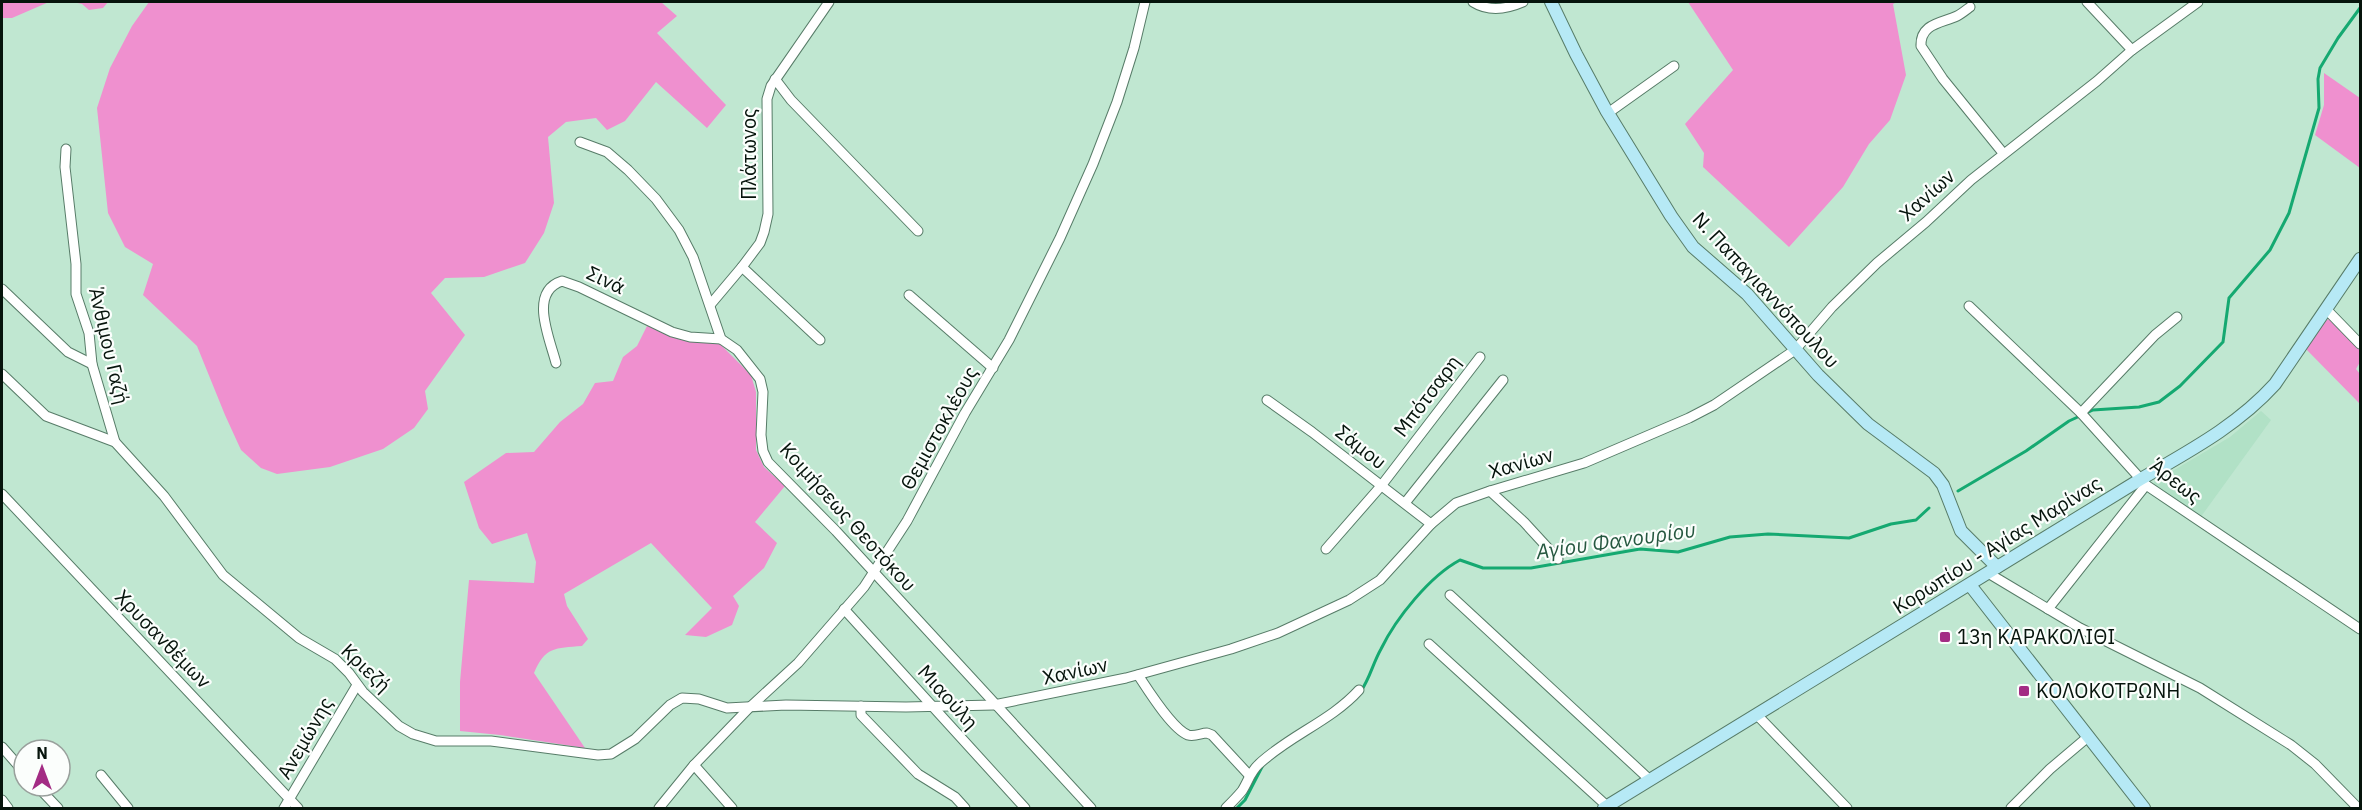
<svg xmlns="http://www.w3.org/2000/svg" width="2362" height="810" viewBox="0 0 2362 810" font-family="'IBM Plex Sans',sans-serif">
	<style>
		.built { fill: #b1e1c6 }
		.green { fill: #ef90cf }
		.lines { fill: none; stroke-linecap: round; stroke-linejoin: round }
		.stream { stroke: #15a971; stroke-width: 3 }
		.street-casing { stroke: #577c68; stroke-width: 11 }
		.secondary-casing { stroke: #577c68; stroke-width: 14 }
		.street { stroke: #fff; stroke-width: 9 }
		.secondary { stroke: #b6e9f5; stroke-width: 12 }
		.poi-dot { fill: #a32c84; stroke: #fbfefc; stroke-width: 2 }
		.labels { text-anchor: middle; stroke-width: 4.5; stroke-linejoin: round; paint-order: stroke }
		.street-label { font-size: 20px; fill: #06140c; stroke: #fbfefc }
		.poi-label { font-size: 20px; fill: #06140c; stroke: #fbfefc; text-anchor: start }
		.water-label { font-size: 21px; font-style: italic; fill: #265840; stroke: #fbfefc }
	</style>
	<rect width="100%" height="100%" fill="#c0e7d1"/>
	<!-- built -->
	<polygon class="built" points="2261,411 2271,420 2200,518 2154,486 2154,482 2230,437"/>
	<!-- green -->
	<g class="green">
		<polygon points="2,2 49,2 12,18 2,18"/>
		<polygon points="73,2 108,2 103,8 89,10 82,4"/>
		<polygon points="149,2 661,2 677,16 657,33 726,105 707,128 656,82 625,121 607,130 596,118 566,122 548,137 554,203 544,233 525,263 484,277 445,278 431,293 465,335 425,391 428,409 414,428 383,449 330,467 277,474 261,468 241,450 225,415 197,346 143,295 153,264 125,247 108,213 97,108 110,68 132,26"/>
		<polygon points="1688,2 1897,2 1893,4 1906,75 1890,120 1869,144 1843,187 1789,247 1703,167 1704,153 1685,124 1733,70"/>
		<polygon points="2324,73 2360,98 2360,168 2315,135 2324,105"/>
		<polygon points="2329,319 2333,319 2360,348 2360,362 2356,369 2360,374 2360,404 2306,349 2325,321"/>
		<path d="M 647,326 L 696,342 L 718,342 L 751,375 L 756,392 L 756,450 L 764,467 L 785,486 L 755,522 L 777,543 L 764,568 L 733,596 L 739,606 L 732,625 L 706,637 L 685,635 L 712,608 L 651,543 L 564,594 L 567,606 L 588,639 L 582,646 C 555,648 545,647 534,673 L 585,748 L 500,735 L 460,731 L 460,682 L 469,580 L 534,583 L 536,562 L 527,533 L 492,544 L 479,528 L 464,482 L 506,453 L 534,452 L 560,422 L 583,404 L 595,383 L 613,381 L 623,357 L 637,346 Z"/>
	</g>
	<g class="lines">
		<!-- stream -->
		<g class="stream">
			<polyline points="1958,491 2026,451 2069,421 2093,410 2139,407 2159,402 2180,386 2223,342 2229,298 2270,250 2289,213 2319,108 2318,79 2320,68 2338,38 2360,8"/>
			<path d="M 1361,691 C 1370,678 1373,663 1381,649 C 1396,618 1430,576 1460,560 L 1483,568 L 1531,568 L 1640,549 L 1678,552 L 1730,537 L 1768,534 L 1849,538 L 1891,524 L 1916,520 L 1929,508"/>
			<polyline points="1237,808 1245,800 1263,765"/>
		</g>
		<!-- street casing -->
		<g class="street-casing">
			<g id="street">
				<path d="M 1473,2 C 1489,12 1507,9 1523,2"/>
				<polyline points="2087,2 2132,50"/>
				<path d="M 1970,7 C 1966,10 1961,14 1957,16 C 1943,23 1920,23 1921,46 L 1943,79 L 2003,153"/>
				<polyline points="775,79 791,100 918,231"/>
				<polyline points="1608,113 1674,66"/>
				<polyline points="580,142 607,152 628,170 656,199 679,230 693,257 721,339 737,350 760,379 763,392 761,435 763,451 768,462 836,531 1091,808"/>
				<polyline points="66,149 65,167 76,264 76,294 89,333 92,364 115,442"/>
				<polyline points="742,267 820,340"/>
				<polyline points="2,289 68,352 92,364"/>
				<polyline points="909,295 993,368"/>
				<polyline points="710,305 742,267 760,243 764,232 768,214 767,99 771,86 829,2"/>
				<polyline points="1969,306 2081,413 2146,485 2360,629"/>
				<polyline points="2326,309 2360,344"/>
				<path d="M 556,363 C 550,339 528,292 562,281 L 579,287 L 672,332 L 690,337 L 721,339"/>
				<polyline points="2,374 46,416 115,442 164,496 223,575 299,638 335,659 349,673 363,692 399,726 413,734 436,741 491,741 598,755 611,754 635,739 670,705 682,698 699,699 727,708 786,705 906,707 994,705 1126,678 1231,649 1278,633 1349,600 1380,580 1431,524 1456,503 1490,491 1584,463 1689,418 1714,405 1795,350 1832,307 1877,263 1926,222 1971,180 2097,81 2132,50 2198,2"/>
				<polyline points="1267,400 1312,432 1431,524"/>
				<polyline points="2081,413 2155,335 2177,317"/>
				<polyline points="1490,491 1524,522 1558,559"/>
				<polyline points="2,494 298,808"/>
				<polyline points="1405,503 1503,380"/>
				<polyline points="1326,549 1381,486 1480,357"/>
				<polyline points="1988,573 2080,628 2200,688 2291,745 2315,764 2358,808"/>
				<polyline points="1450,595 1650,780"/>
				<polyline points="844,609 1025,808"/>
				<polyline points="2048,609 2146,485"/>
				<polyline points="1429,644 1607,806"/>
				<path d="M 1138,675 C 1148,690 1172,729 1188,735 C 1195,737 1201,733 1207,733 L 1212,735 L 1249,775"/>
				<polyline points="861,706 861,715 918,774 955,797 965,808"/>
				<polyline points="1757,715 1847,808"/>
				<polyline points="2,747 24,772"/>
				<polyline points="694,765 732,808"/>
				<polyline points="101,775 128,808"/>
				<polyline points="37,786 58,808"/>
				<polyline points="2,800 8,808"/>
				<polyline points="284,808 357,685"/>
				<polyline points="659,808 694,765 749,708 798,663 864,587 907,521 965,413 1009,340 1060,238 1093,164 1117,102 1134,48 1145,2"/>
				<path d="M 1226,808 C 1231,803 1237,797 1242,791 C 1248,782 1250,772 1259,764 C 1290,735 1331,721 1359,690"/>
				<polyline points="2011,808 2050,769 2089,736"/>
			</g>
		</g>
		<!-- secondary casing -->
		<g class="secondary-casing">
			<g id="secondary">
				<polyline points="1551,2 1576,54 1606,110 1671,216 1693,247 1747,294 1818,375 1868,424 1934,473 1943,485 1961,531 1997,567"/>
				<polyline points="1970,585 2144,808"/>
				<path d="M 1604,808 L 2141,479 C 2189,451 2237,426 2275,384 L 2360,259"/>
			</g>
		</g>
		<!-- street -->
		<use href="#street" class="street"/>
		<!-- secondary -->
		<use href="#secondary" class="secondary"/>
	</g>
	<!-- markers -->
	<g class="poi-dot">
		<rect x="1939" y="631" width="12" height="12" rx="3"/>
		<rect x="2018" y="685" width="12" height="12" rx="3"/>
	</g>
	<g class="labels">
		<!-- street labels -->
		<g class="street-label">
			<text transform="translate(749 154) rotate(-90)" y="7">Πλάτωνος</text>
			<text transform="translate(1927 195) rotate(-42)" y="7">Χανίων</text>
			<text transform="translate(606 280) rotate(25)" y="7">Σινά</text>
			<text transform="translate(1766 290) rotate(47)" y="7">Ν. Παπαγιαννόπουλου</text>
			<text transform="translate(109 346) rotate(77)" y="7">Άνθιμου Γαζή</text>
			<text transform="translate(1427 396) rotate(-53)" y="7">Μπότσαρη</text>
			<text transform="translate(939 428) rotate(-61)" y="7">Θεμιστοκλέους</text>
			<text transform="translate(1361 447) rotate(38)" y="7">Σάμου</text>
			<text transform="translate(1521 463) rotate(-16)" y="7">Χανίων</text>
			<text transform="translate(2176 481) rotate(38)" y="7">Άρεως</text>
			<text transform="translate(848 517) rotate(48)" y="7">Κοιμήσεως Θεοτόκου</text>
			<text transform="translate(1997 545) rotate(-32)" y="7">Κορωπίου - Αγίας Μαρίνας</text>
			<text transform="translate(163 639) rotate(46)" y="7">Χρυσανθέμων</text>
			<text transform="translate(366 668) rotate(44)" y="7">Κριεζή</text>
			<text transform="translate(1075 671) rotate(-12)" y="7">Χανίων</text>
			<text transform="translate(948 697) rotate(48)" y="7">Μιαούλη</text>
			<text transform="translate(305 738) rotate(-60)" y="7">Ανεμώνης</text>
		</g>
		<!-- poi labels -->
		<g class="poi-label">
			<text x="1957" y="644">13η ΚΑΡΑΚΟΛΙΘΙ</text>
			<text x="2036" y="698">ΚΟΛΟΚΟΤΡΩΝΗ</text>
		</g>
		<!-- water labels -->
		<g class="water-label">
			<text transform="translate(1616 541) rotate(-8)" y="7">Αγίου Φανουρίου</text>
		</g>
	</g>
	<!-- border -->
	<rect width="2362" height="810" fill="none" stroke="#06140c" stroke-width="6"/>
	<!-- north arrow -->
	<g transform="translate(42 768)"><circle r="28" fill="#fbfefc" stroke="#99a09c" stroke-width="1.5"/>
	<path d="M0-4.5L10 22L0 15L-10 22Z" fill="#a32c84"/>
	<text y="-9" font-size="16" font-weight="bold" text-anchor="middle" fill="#06140c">N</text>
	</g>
</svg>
